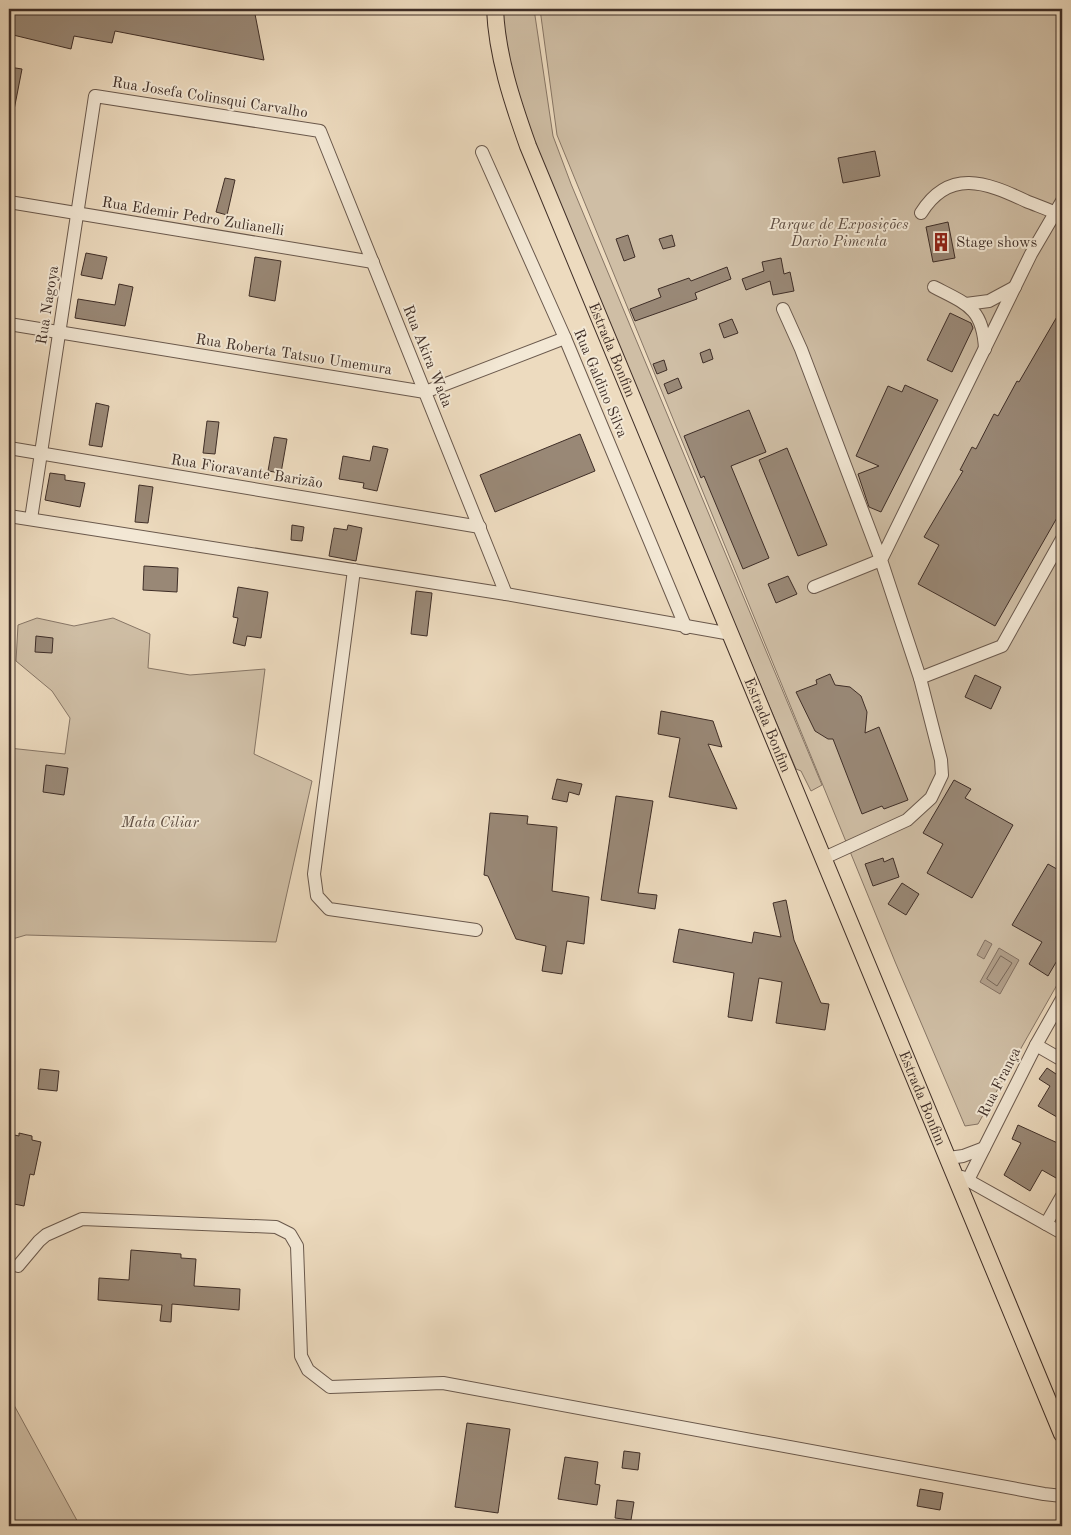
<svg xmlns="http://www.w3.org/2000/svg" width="1071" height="1535" viewBox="0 0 1071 1535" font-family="'Old Standard TT',serif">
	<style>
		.green { fill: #cfbea5; stroke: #877666 }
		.water { fill: #b2a08b; stroke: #847263 }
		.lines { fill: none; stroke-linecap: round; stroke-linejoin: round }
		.shore { stroke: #786759; stroke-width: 1 }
		.building { fill: #998876; stroke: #3f2e27 }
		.minor-casing { stroke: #6a594d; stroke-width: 14 }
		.major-casing { stroke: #3f2e27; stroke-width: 18 }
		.minor { stroke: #f3e8d5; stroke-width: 12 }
		.major { stroke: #eddbbf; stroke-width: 16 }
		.labels { text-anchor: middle; stroke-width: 4; stroke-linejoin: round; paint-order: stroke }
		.street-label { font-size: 15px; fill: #3f2e27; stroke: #f3e8d5 }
		.park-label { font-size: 15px; font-style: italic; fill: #5c4b40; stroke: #f3e8d5 }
		.poi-label { font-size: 15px; fill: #3f2e27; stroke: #f3e8d5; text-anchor: start }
	</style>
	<rect width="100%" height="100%" fill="#eddbbf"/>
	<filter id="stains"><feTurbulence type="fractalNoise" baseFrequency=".004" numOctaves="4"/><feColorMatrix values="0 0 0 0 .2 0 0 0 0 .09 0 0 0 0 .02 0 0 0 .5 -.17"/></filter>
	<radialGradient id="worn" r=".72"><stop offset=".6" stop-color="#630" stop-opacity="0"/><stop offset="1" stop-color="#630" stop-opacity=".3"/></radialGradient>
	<!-- green -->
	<g class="green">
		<polygon points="501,9 534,9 553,136 571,184 822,785 811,791 801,771 796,769 584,268 515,90"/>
		<polygon points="540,9 1062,9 1062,976 978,1124 965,1126 896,964 557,135"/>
		<polygon points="37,618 74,626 113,618 150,634 148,668 190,675 265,669 254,754 312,781 276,942 26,935 9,940 9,748 65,754 70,718 52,691 16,661 18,625"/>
		<polygon points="9,1396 80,1526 9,1526"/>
	</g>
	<!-- water -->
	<g class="water">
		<polygon points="985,940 992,944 984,959 977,955"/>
		<polygon points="999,948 1019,960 1000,994 980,982"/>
	</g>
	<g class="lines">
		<!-- shore -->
		<polygon class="shore" points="1001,956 1012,963 997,986 987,979"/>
	</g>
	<!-- building -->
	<g class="building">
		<polygon points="9,9 254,9 264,60 115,31 112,43 74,36 71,49 9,34"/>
		<polygon points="9,67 22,69 14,110 9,110"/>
		<polygon points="875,151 880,176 843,183 838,158"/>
		<polygon points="225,178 235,180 227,215 216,212"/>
		<polygon points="948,222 955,258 933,262 926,227"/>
		<polygon points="628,235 635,257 624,261 616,239"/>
		<polygon points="672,235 675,246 663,249 659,239"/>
		<polygon points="86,253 107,257 102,279 81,275"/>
		<polygon points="255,257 281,261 275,301 249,296"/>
		<polygon points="781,258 784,274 790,272 794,291 773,295 770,281 746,290 742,279 764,271 762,262"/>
		<polygon points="727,267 731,279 695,293 697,299 635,321 630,309 661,297 658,289 689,278 691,281"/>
		<polygon points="119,284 133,287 125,326 75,318 78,299 115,305"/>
		<polygon points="1062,308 1062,509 995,626 918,584 939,545 924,537 963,471 960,470 972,447 976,449 994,414 998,416 1017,381 1019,382"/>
		<polygon points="950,313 971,323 973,328 952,372 927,360"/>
		<polygon points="732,319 738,333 724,338 719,324"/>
		<polygon points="710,349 713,359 703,363 700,353"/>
		<polygon points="664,360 667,370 657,374 653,364"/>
		<polygon points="678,378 682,388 668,394 664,384"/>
		<polygon points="905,385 938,400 881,512 869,507 858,474 879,466 856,456 888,386 902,392"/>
		<polygon points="96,403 109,406 102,447 89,445"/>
		<polygon points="749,410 766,452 731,466 769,558 743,569 704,476 701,478 684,436"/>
		<polygon points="207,421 219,422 215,454 203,453"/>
		<polygon points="580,434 595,471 495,512 480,475"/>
		<polygon points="274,437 287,439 281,473 268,471"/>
		<polygon points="373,446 388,449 377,491 363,488 364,483 339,479 343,456 370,461"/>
		<polygon points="787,448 827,545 798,556 759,460"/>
		<polygon points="50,473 65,475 65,480 85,483 80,507 45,500"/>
		<polygon points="139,485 153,487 148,523 135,522"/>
		<polygon points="292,525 304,527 302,541 291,540"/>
		<polygon points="348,525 362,528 356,561 329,556 334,528 347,530"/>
		<polygon points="144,566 178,568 177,592 143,590"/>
		<polygon points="788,576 797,594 776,603 768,584"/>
		<polygon points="238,587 268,592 261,638 247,636 245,646 233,643 238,618 233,617"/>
		<polygon points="416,591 432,593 427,636 411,634"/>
		<polygon points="36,636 53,638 52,653 35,652"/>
		<polygon points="830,674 835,685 850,687 861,696 867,712 865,733 879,727 908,800 884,809 882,806 862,814 833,739 828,739 815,731 796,692 817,684 816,680"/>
		<polygon points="975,675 1001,687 991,709 965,697"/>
		<polygon points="661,711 713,721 722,747 708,744 737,809 669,797 680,738 658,734"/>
		<polygon points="46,765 68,768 64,795 43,792"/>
		<polygon points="557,779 582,784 579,795 569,792 567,802 552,799"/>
		<polygon points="954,780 971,789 965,798 1013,825 972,898 927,873 943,844 923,833"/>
		<polygon points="616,796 653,801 638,893 657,895 655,909 601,900"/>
		<polygon points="490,813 528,816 527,824 557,827 552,891 589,897 584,944 567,941 562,974 542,971 546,946 516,939 488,876 484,875"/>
		<polygon points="883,858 884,862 893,858 899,877 873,886 865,864"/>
		<polygon points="1048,864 1062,872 1062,952 1048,976 1029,964 1042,942 1012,925"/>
		<polygon points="902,883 919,894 906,915 888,904"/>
		<polygon points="786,900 794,940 821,1003 829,1004 825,1030 776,1023 782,982 759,978 752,1021 728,1017 734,973 673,962 679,929 752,943 754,932 781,937 773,903"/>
		<polygon points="1047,1068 1062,1078 1062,1120 1038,1106 1050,1086 1039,1079"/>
		<polygon points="40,1069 59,1071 57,1091 38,1089"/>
		<polygon points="1018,1125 1062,1145 1062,1166 1056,1178 1042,1170 1030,1191 1004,1175 1021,1143 1012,1139"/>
		<polygon points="19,1133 32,1136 32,1140 41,1142 34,1175 30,1174 24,1206 9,1203 9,1141 10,1134 19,1136"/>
		<polygon points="131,1250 181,1254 181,1258 196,1259 194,1286 240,1289 239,1310 172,1304 171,1322 160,1321 162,1305 98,1300 99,1278 129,1280"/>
		<polygon points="467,1423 510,1429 498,1513 455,1507"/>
		<polygon points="624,1451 640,1453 638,1470 622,1468"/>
		<polygon points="565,1457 598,1462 595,1484 600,1485 597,1505 558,1499"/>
		<polygon points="920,1489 943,1493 940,1510 917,1506"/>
		<polygon points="617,1500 634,1502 631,1520 615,1518"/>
	</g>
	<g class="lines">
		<!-- minor casing -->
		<g class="minor-casing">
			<g id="minor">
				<polyline points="482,152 565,338 686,628"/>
				<polyline points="9,202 373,262"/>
				<path d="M 921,213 C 949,168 986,182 1026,201 C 1038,206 1051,210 1062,216"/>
				<path d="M 934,287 C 967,304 983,308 985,349"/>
				<polyline points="966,304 989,301 1015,287"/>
				<polyline points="783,309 801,349 881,560 814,587"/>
				<polyline points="9,324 425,392 565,338"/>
				<polyline points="9,448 480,527"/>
				<polyline points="9,516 506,594 731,634"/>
				<polyline points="31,519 95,96 320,131 506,594"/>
				<polyline points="354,570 314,874 317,896 329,909 476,930"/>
				<polyline points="920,678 1002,646 1062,539"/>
				<polyline points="824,858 907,820 931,798 942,775 941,760 920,678 881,560 1031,254 1062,201"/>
				<polyline points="1036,1045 1062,1060"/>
				<polyline points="949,1158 963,1156 984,1148"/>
				<polyline points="962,1177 1062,1233"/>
				<polyline points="968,1180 1036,1045 1062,999"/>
				<polyline points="1046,1224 1062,1196"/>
				<polyline points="18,1266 39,1241 46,1235 82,1219 276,1227 290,1234 297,1246 301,1356 308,1370 330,1387 443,1383 1044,1494 1062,1496"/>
			</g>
		</g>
		<!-- major casing -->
		<g class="major-casing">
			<g id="major">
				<path id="s1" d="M 495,9 C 497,56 512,101 528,146 L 1062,1434"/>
			</g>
		</g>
		<!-- minor -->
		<use href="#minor" class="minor"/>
		<!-- major -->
		<use href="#major" class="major"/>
	</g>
	<!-- icons -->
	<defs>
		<g id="building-bare" transform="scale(1.5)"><path d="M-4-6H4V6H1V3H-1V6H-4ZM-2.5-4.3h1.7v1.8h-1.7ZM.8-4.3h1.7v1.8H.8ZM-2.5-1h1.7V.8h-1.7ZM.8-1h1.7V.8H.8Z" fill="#8f2418" stroke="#f3e8d5" stroke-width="2.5" paint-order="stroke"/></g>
	</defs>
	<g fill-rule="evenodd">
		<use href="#building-bare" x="941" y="242"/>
	</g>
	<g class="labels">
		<!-- street labels -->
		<g class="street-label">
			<text transform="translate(210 97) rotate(9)" y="5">Rua Josefa Colinsqui Carvalho</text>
			<text transform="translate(193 216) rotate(9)" y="5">Rua Edemir Pedro Zulianelli</text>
			<text transform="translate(47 305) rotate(-81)" y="5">Rua Nagoya</text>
			<text dy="5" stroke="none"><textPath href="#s1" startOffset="362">Estrada Bonfim</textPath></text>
			<text transform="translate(294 354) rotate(9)" y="5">Rua Roberta Tatsuo Umemura</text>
			<text transform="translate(428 356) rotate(68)" y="5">Rua Akira Wada</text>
			<text transform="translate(601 383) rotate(67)" y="5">Rua Galdino Silva</text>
			<text transform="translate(247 471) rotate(9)" y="5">Rua Fioravante Barizão</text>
			<text dy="5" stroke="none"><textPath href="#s1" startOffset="768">Estrada Bonfim</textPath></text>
			<text transform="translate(999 1082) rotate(-63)" y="5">Rua França</text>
			<text dy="5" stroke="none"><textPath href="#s1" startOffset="1172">Estrada Bonfim</textPath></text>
		</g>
		<!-- park labels -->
		<g class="park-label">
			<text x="839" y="229">Parque de Exposições<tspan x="839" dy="17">Dario Pimenta</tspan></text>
			<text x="160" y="827">Mata Ciliar</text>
		</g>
		<!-- poi labels -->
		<g class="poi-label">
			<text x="956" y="247">Stage shows</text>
		</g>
	</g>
	<!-- margin -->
	<rect width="1071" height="1535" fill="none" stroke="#eddbbf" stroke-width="30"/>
	<rect x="10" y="10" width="1051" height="1515" fill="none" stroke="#3f2e27" stroke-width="2.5"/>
	<rect x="15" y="15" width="1041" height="1505" fill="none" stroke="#3f2e27"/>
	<rect width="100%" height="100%" filter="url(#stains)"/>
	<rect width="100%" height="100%" fill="url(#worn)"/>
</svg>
